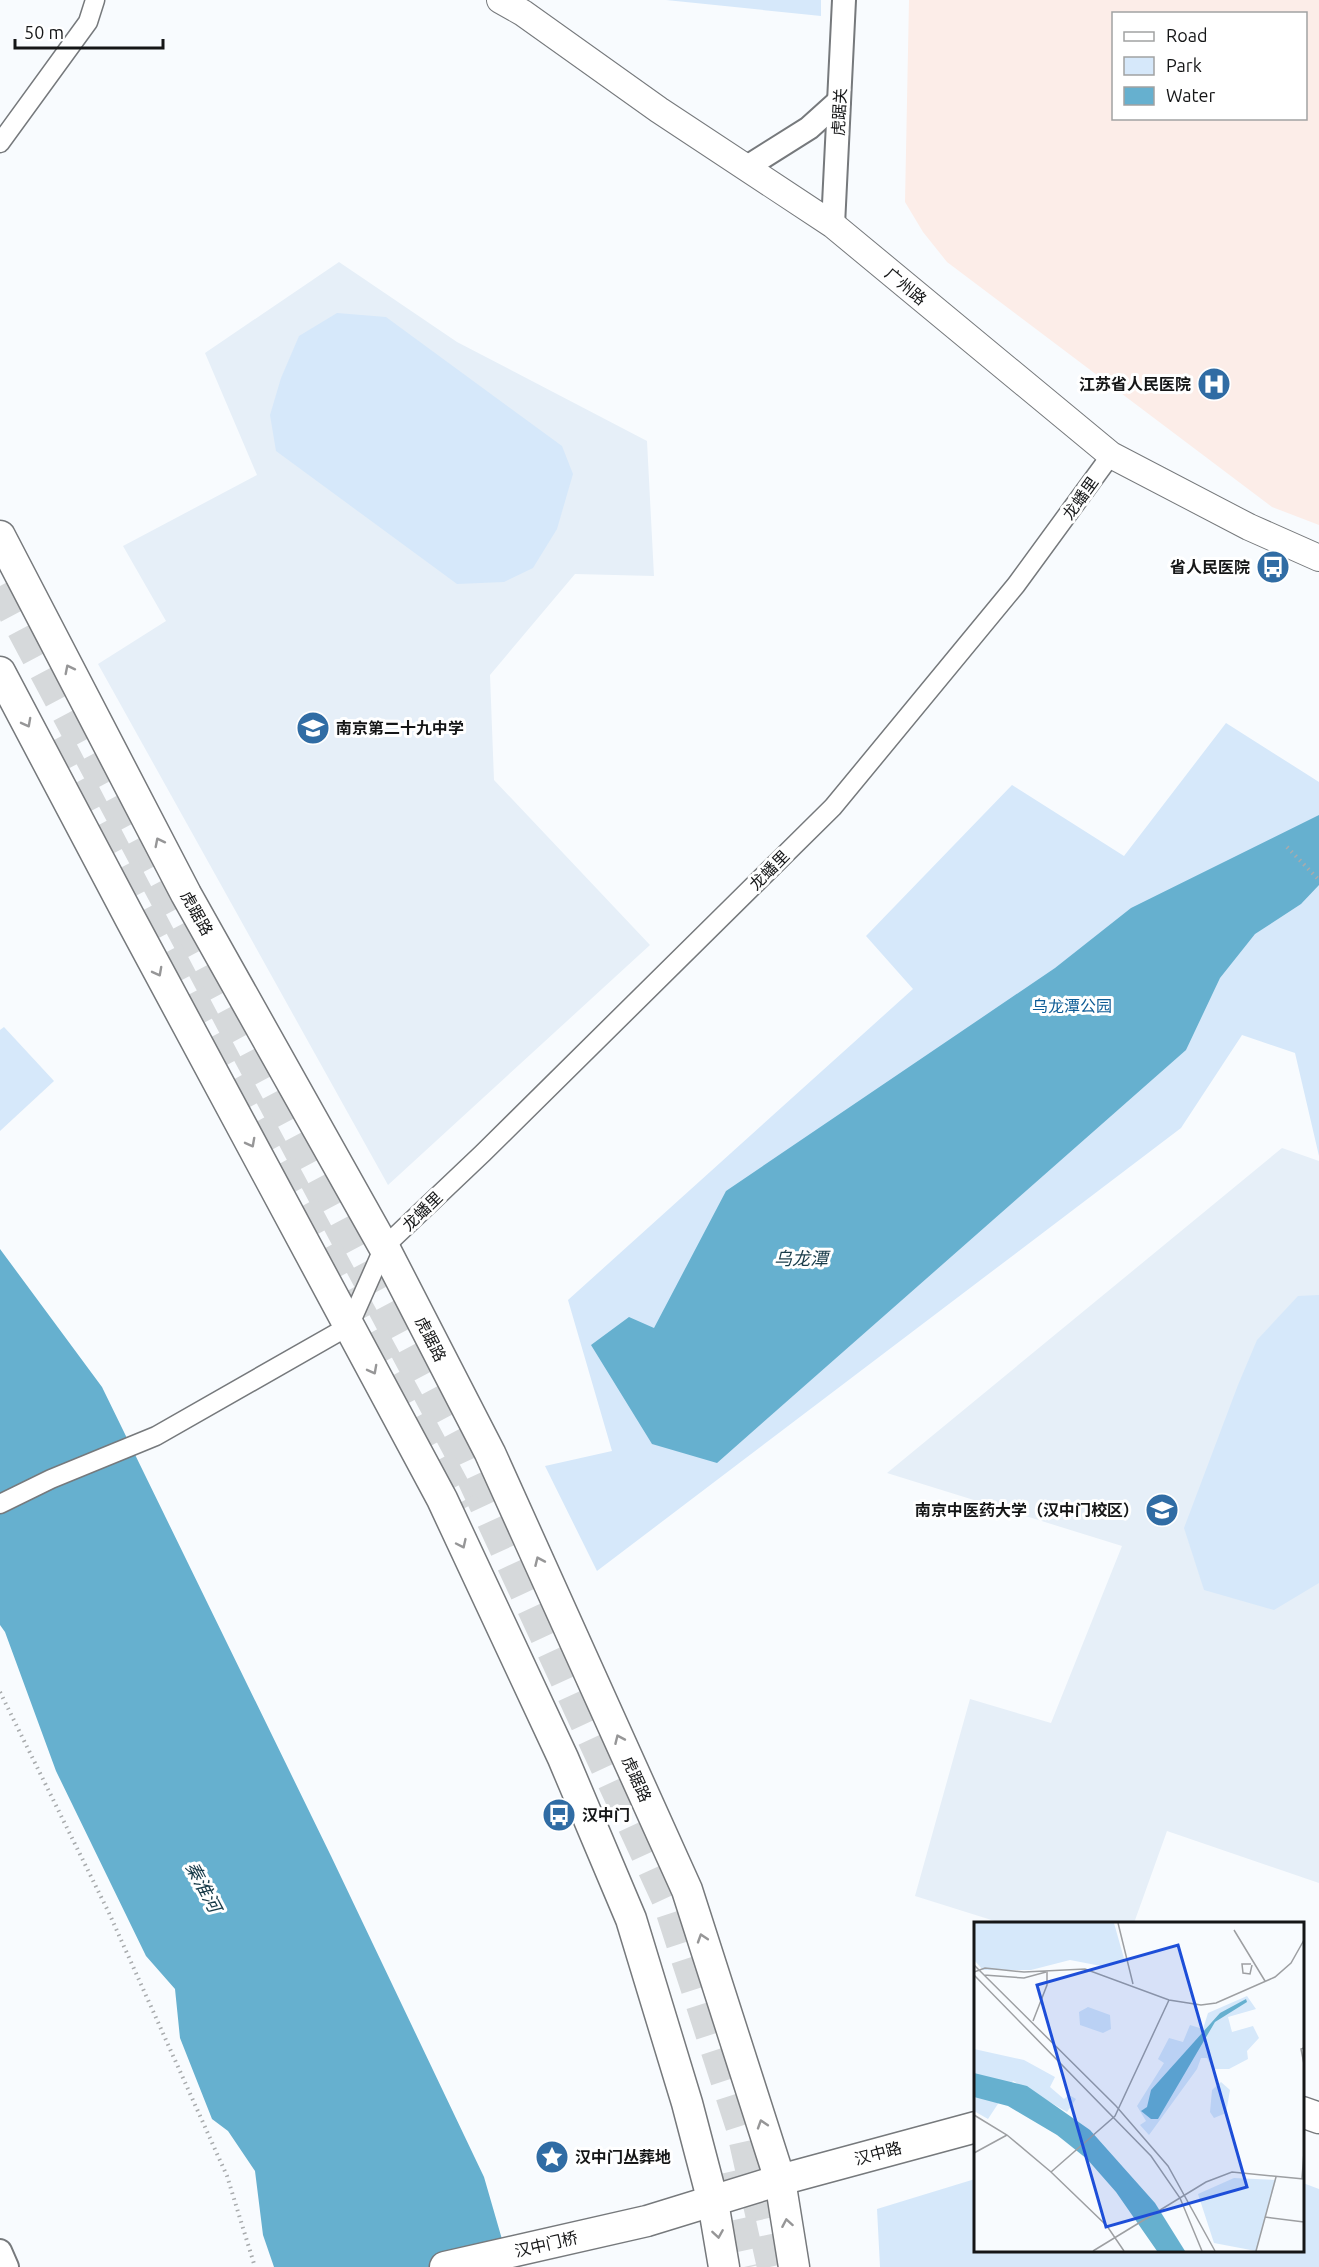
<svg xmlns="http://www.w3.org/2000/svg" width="1319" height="2267" viewBox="0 0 1319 2267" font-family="Ubuntu,'Noto Sans SC',sans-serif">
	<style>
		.built { fill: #e6eff8 }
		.medical { fill: #fcede8; fill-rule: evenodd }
		.green { fill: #d6e8fa }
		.water { fill: #66b0cf }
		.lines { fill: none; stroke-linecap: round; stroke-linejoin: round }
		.trunk-tunnel { stroke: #d6d9db; stroke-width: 32; stroke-dasharray: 32 16; stroke-linecap: butt }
		.minor-casing { stroke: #76797c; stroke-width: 21 }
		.tertiary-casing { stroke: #76797c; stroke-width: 26 }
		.secondary-casing { stroke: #76797c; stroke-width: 28 }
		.primary-casing { stroke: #76797c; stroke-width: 33 }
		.path { stroke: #a8abad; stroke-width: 4; stroke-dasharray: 1.5 4.5; stroke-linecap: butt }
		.minor { stroke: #fff; stroke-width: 18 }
		.tertiary { stroke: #fff; stroke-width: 22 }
		.secondary { stroke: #fff; stroke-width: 26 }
		.primary { stroke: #fff; stroke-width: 30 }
		.oneway { stroke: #969697 }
		.labels { text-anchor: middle; stroke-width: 6; stroke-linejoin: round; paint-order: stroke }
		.street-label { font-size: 16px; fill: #151617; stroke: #fff }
		.poi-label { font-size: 16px; font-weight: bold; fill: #151617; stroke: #fff; text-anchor: end }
		.park-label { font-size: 16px; fill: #0d5b95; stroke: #fff }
		.water-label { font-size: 18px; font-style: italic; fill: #173a48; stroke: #fff }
		.inset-road { fill: none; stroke: #9d9fa2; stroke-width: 1.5 }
		.view { fill: #1d4ed8; fill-opacity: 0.15; stroke: #1d4ed8; stroke-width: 3 }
		.inset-edge { fill: none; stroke: #151617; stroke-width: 3 }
	</style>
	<rect width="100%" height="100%" fill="#f8fbfe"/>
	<!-- built -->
	<g class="built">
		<polygon points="339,262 457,342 647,441 654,576 575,574 490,675 494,780 650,945 388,1185 98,664 166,621 123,546 257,475 205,353"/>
		<polygon points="1282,1148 1319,1161 1319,1883 1167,1831 1134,1923 1001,1923 915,1896 970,1699 1051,1723 1122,1546 887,1473"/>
	</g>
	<!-- medical -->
	<path class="medical" d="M 909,0 L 1319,0 L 1319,525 L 1272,507 L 947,262 L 923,232 L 905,202 ZM 1114,14 L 1306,14 L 1306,118 L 1114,118 Z"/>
	<!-- green -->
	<g class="green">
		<polygon points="666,0 821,0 821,16"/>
		<polygon points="337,313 386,317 562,446 573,474 557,529 533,568 504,582 457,584 276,451 270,415 281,378 299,336"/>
		<polygon points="1226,723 1319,782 1319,1156 1295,1053 1242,1035 1181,1128 597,1571 545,1466 612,1451 568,1300 913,989 866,936 1012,785 1124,856"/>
		<polygon points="4,1027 54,1081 0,1131 0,1030"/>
		<polygon points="1319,1295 1319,1583 1274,1610 1204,1590 1184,1528 1238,1385 1257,1340 1298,1296"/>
		<polygon points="975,2179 976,2250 1302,2250 1303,2183 1319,2189 1319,2267 880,2267 877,2209"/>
	</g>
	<!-- water -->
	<g class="water">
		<polygon points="1319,815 1319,885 1301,904 1255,934 1220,978 1186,1050 717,1463 652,1444 591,1345 629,1317 654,1328 726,1191 1055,968 1131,908"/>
		<polygon points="0,1249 102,1387 331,1856 484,2177 510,2267 274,2267 263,2235 255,2171 228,2131 212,2119 180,2038 175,1989 146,1956 56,1771 5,1632 0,1625"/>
	</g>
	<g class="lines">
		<!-- trunk-tunnel -->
		<g class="trunk-tunnel">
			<polyline points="0,586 465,1461 668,1900 742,2128 773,2267"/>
			<polyline points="56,739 231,1073 465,1508"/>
			<polyline points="729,2172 750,2267"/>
		</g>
		<!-- minor casing -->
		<g class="minor-casing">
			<g id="minor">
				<polyline points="0,143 88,22 95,0"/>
				<polyline points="0,1504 51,1479 156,1436 349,1326 384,1247 483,1153 833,807 1016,585 1111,455"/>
			</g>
		</g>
		<!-- tertiary casing -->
		<g class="tertiary-casing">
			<g id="tertiary">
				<polyline points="747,167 809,128 839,101"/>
				<polyline points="833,225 844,0"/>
				<polyline points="0,2251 7,2267"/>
			</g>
		</g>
		<!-- secondary casing -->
		<g class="secondary-casing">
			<polyline id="secondary" points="500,0 523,13 659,110 833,225 1111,455 1249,527 1319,558"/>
		</g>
		<!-- primary casing -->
		<g class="primary-casing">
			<g id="primary">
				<polyline points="0,536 186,894 384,1247 490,1453 687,1890 780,2180 794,2267"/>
				<polyline points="0,672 131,920 442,1499 563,1758 631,1919 687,2103 713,2202 724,2267"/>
				<polyline points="1302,2112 1319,2118"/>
				<polyline points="445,2267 647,2221 780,2180 976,2127"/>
			</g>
		</g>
		<!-- path -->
		<g class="path">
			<polyline points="1287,847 1319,880"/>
			<polyline points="0,1692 109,1913 227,2176 255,2267"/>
		</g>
		<!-- minor -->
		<use href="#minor" class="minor"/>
		<!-- tertiary -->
		<use href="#tertiary" class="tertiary"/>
		<!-- secondary -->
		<use href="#secondary" class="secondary"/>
		<!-- primary -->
		<use href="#primary" class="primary"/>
	</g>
	<!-- one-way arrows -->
	<defs><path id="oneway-chevron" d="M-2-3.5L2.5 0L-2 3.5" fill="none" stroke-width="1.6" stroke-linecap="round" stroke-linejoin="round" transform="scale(1.5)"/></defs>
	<g class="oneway">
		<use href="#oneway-chevron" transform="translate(69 669) rotate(-117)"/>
		<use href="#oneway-chevron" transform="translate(27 723) rotate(62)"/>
		<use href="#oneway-chevron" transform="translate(159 842) rotate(-117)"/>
		<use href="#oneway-chevron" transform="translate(158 972) rotate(62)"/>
		<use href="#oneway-chevron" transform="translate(251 1143) rotate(62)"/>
		<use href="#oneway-chevron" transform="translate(373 1370) rotate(62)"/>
		<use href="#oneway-chevron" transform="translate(462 1544) rotate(65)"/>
		<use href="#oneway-chevron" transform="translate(539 1561) rotate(-114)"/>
		<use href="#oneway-chevron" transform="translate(619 1739) rotate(-114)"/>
		<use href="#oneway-chevron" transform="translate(702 1938) rotate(-108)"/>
		<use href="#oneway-chevron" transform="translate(762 2124) rotate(-108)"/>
		<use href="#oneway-chevron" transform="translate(787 2223) rotate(-100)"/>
		<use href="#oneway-chevron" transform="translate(718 2234) rotate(81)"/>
	</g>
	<!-- icons -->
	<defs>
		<g id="hospital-disc" transform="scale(1.725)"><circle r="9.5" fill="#306ca4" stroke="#fff"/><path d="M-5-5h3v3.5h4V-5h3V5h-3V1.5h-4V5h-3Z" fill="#fff"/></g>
		<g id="bus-disc" transform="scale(1.725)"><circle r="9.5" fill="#306ca4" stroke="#fff"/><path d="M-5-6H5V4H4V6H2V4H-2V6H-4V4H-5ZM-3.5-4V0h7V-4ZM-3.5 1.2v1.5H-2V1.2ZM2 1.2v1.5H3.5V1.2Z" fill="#fff"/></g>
		<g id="school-disc" transform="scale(1.725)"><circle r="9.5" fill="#306ca4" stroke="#fff"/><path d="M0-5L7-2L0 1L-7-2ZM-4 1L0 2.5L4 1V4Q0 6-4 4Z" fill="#fff"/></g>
		<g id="university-disc" transform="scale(1.725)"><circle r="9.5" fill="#306ca4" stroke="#fff"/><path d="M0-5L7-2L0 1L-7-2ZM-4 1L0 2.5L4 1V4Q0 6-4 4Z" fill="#fff"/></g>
		<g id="sight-disc" transform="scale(1.725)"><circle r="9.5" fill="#306ca4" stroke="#fff"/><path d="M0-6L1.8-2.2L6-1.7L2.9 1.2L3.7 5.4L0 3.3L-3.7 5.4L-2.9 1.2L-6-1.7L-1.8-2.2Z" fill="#fff"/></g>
	</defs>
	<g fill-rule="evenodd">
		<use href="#hospital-disc" x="1214" y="384"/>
		<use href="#bus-disc" x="1273" y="567"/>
		<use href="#school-disc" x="313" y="728"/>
		<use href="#university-disc" x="1162" y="1510"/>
		<use href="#bus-disc" x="559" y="1815"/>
		<use href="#sight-disc" x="552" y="2157"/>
	</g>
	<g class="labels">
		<!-- street labels -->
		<g class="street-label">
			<text transform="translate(839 112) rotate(-87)" y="6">虎踞关</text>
			<text transform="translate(906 286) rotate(40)" y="6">广州路</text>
			<text transform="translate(1080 498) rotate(-54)" y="6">龙蟠里</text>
			<text transform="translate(769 870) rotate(-45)" y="6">龙蟠里</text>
			<text transform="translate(197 913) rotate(61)" y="6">虎踞路</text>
			<text transform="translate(422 1211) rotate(-44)" y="6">龙蟠里</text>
			<text transform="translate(431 1339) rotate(63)" y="6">虎踞路</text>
			<text transform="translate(637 1779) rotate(66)" y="6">虎踞路</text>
			<text transform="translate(878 2153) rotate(-15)" y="6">汉中路</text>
			<text transform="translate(546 2244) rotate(-13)" y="6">汉中门桥</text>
		</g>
		<!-- poi labels -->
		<g class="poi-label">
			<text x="1191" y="390">江苏省人民医院</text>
			<text x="1250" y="573">省人民医院</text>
			<text x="336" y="734" text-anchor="start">南京第二十九中学</text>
			<text x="1139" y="1516">南京中医药大学（汉中门校区）</text>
			<text x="582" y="1821" text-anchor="start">汉中门</text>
			<text x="575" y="2163" text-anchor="start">汉中门丛葬地</text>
		</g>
		<!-- park labels -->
		<g class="park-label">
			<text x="1072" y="1012">乌龙潭公园</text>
		</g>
		<!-- water labels -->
		<g class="water-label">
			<text x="801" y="1265">乌龙潭</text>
			<text transform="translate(203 1887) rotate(62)" y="6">秦淮河</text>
		</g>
	</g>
	<!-- overview -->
	<g transform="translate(974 1922)">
		<rect width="330" height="330" fill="#f8fbfe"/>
		<path d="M 0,1 L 140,1 L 151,40 L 127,44 L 96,38 L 57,48 L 9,48 L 0,38 ZM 273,74 L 282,87 L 254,95 L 258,110 L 279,104 L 285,116 L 273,129 L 274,137 L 255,147 L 239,147 L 233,136 L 227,136 L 223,147 L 175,213 L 166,203 L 172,199 L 163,184 L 190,141 L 184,137 L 195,116 L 209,120 L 216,103 L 229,107 L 234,91 ZM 114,85 L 136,93 L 137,107 L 129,111 L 106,103 L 105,90 ZM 0,127 L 50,138 L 81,155 L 76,165 L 90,177 L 95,173 L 102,177 L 93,190 L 39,159 L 14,197 L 0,189 ZM 247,160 L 256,168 L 252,191 L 240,196 L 236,190 L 238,168 ZM 260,256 L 302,258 L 282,329 L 240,321 L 224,272 Z" fill="#d6e8fa"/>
		<path d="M 272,77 L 273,80 L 241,100 L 184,197 L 177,197 L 167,189 L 173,185 L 177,168 L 246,91 ZM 0,151 L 53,164 L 116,208 L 181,281 L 211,329 L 183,329 L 142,270 L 113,237 L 83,213 L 34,184 L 0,175 Z" fill="#66b0cf"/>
		<path class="inset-road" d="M 144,1 L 159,62M 260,8 L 291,59M 277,42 L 268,42 L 269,51 L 276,52 L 278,43M 0,43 L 142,184 L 194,244 L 241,329M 0,50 L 11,46 L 50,50 L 111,47 L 195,78 L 227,83 L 242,81 L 301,55 L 317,41 L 330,18M 0,53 L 177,234 L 206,276 L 228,329M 10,53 L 50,56 L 72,50M 59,99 L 73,63 L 73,49M 330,126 L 327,127 L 330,142M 0,193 L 33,213 L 77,250 L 133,304 L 150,329M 0,231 L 33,213M 77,250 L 141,194 L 195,78M 328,257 L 330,230M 291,295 L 330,300M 119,329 L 232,260 L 258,250 L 330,257M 282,329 L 302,255"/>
		<path class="view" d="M 204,23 L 273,265 L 132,305 L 63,63 Z"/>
		<rect width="330" height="330" class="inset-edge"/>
	</g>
	<!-- legend -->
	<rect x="1112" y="12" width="195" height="108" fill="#ffffff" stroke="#a1a2a2" stroke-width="1.5"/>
	<rect x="1124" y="32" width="30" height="9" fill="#ffffff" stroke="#a1a2a2" stroke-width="1.5"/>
	<text x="1166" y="42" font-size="18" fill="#151617">Road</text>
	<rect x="1124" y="57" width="30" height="18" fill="#d6e8fa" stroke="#a1a2a2" stroke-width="1.5"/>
	<text x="1166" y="72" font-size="18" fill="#151617">Park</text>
	<rect x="1124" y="87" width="30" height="18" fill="#66b0cf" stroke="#a1a2a2" stroke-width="1.5"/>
	<text x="1166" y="102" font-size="18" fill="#151617">Water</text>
	<!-- scale -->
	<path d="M15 39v9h148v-9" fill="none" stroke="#151617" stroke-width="3"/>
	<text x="24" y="39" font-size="18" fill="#151617" stroke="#ffffff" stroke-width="4.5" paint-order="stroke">50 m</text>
</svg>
